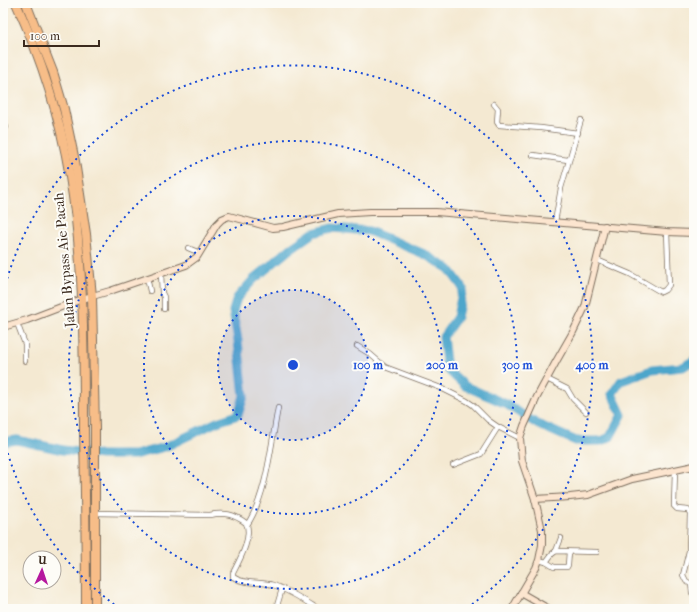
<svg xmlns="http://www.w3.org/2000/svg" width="697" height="612" viewBox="0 0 697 612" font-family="'IM FELL French Canon',serif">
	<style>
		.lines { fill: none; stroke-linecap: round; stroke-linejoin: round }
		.river { stroke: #4ea6cb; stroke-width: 9 }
		.street-casing { stroke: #7c6d5d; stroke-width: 6 }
		.secondary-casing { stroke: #7c6d5d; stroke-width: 8 }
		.highway-casing { stroke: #7c6d5d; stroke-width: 10 }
		.street { stroke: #fff; stroke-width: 4.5 }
		.secondary { stroke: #fce5cf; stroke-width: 6 }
		.highway { stroke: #f7bd88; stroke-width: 8 }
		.ring { fill: none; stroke: #1d4ed8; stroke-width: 2; stroke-dasharray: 2 4 }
		.labels { text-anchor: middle; stroke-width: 4; stroke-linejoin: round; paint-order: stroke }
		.street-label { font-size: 14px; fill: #3b2a1e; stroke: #fdfcf7 }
		.centre { fill: #1d4ed8; stroke: #fdfcf7; stroke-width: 2 }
		.ring-label { font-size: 12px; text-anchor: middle; font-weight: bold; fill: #1d4ed8; stroke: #fdfcf7; stroke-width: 4; stroke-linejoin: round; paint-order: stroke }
	</style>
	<rect width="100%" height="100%" fill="#fdfcf7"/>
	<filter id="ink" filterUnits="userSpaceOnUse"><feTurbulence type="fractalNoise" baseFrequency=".025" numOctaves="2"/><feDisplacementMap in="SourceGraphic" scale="8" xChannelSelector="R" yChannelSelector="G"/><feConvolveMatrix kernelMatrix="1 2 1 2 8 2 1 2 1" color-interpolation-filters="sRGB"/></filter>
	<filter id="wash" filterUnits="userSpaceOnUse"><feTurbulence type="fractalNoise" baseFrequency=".012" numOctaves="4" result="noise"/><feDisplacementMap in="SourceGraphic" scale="16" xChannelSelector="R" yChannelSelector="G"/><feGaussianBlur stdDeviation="0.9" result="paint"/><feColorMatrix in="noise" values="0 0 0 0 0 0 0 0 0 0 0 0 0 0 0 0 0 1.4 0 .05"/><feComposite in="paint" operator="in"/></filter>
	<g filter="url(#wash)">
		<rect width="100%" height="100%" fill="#f4e9d2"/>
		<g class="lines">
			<!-- river -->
			<polyline class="river" points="3,442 17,440 63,450 101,455 134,455 165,447 217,422 238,415 244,396 238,341 233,311 237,298 253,280 290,249 313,233 332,228 369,231 424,254 449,269 463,288 457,317 443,337 447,369 465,386 506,404 537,424 576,441 601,441 610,437 622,415 612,394 621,381 652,370 683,367 694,360"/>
		</g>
	</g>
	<g filter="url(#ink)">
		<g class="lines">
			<!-- street casing -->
			<g class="street-casing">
				<g id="street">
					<polyline points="494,104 498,109 497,122 499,125 541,128 578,133"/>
					<polyline points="3,128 6,127"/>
					<polyline points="533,155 568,160"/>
					<polyline points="555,222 561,188 581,120"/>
					<polyline points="188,248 200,253"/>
					<polyline points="597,260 630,274 661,292 665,290 669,285 667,232"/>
					<polyline points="161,273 162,293 164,297 164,309"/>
					<polyline points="147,278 150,291"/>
					<polyline points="17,323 25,344 25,361"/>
					<polyline points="357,346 370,354 385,367 441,388 467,401 473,405 488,420 498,427"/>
					<polyline points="547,379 567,389 573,399 586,412"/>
					<polyline points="453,465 481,454 498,427 520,438"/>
					<polyline points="675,470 674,506 677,509 688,510 690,513 689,551 683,575 686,581 691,584 692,593"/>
					<path d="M 95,513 L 210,515 C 224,512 234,514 246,523 C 253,537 239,561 233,573 L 233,577 C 245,585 260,581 273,585 C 289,590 304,600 318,609"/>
					<path d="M 247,525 C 267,495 271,444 278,408"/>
					<polyline points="556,551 561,538"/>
					<polyline points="539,560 546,562 552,554 556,551 597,552"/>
					<polyline points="546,562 554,567 567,567 568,565 569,552"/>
					<polyline points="276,609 282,589"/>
				</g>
			</g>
			<!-- secondary casing -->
			<g class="secondary-casing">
				<g id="secondary">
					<polyline points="3,327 27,320 82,299 110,291 186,265 197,257 217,224 222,219 229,216 273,228 283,227 338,214 370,212 436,212 667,232 694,233"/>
					<polyline points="535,499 570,497 588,495 632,479 694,466"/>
					<polyline points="521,593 549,609"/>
					<polyline points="512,609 536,568 539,560 542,545 542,530 535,499 522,461 520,438 524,426 537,397 557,360 573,332 585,307 605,226"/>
				</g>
			</g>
			<!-- highway casing -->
			<g class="highway-casing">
				<g id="highway">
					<path d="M 16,3 C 41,58 60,117 70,177 C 84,260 84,345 84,430 C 85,489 86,549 86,609"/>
					<polyline points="26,3 53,72 64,109 75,161 86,234 92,296 95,428 95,609"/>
				</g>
			</g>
			<!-- street -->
			<use href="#street" class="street"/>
			<!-- secondary -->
			<use href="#secondary" class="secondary"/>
			<!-- highway -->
			<use href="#highway" class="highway"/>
		</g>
	</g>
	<!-- distance rings -->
	<circle cx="293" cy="365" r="75" fill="#1d4ed8" fill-opacity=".12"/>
	<g class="ring">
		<circle cx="293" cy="365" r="75"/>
		<circle cx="293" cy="365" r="149"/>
		<circle cx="293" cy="365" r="224"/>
		<path d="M119 608A299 299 0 0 1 4 440M4 290A299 299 0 1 1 467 608"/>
	</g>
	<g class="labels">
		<!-- street labels -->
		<g class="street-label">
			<text transform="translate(64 260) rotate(-95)" y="5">Jalan Bypass Aie Pacah</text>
		</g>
	</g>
	<circle cx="293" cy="365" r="6" class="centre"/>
	<g class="ring-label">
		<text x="368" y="369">100 m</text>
		<text x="442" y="369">200 m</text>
		<text x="517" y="369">300 m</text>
		<text x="592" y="369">400 m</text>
	</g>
	<!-- margin -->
	<rect width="697" height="612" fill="none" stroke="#fdfcf7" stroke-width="16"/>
	<!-- north arrow -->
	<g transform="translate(42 570) rotate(3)"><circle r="19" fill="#fdfcf7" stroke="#afa8a0"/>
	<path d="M0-3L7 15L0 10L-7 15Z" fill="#b5179e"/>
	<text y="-6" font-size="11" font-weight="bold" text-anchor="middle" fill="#3b2a1e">U</text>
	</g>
	<!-- scale -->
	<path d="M24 40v6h75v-6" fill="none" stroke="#3b2a1e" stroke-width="2"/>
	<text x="30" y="40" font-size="12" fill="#3b2a1e" stroke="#fdfcf7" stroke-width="3" paint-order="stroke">100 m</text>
</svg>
